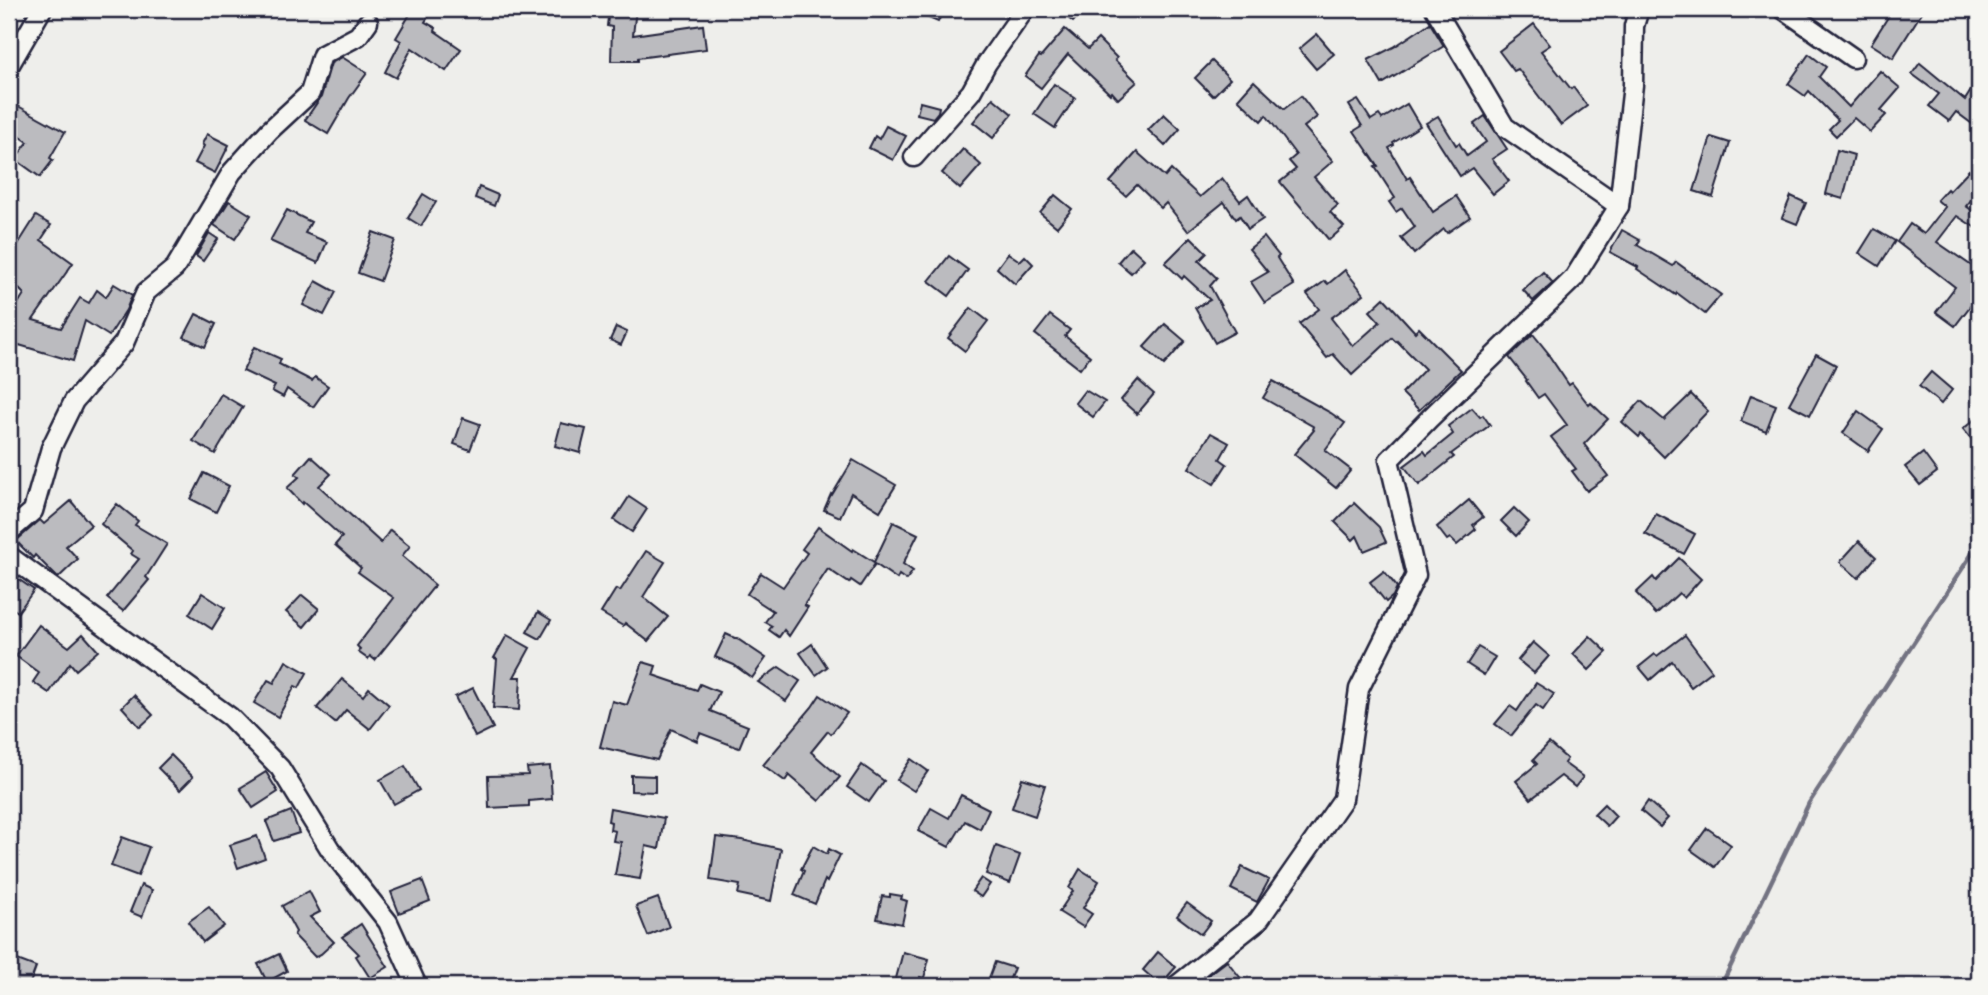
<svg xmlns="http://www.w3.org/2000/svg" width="1988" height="995" viewBox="0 0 1988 995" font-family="Kalam,sans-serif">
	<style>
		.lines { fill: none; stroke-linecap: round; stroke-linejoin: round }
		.stream { stroke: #727281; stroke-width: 4.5 }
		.building { fill: #bbbbbf; stroke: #22223b; stroke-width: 2 }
		.minor-casing { stroke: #22223b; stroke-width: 23 }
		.minor { stroke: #f6f6f2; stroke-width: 18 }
	</style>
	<rect width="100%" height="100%" fill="#eeeeeb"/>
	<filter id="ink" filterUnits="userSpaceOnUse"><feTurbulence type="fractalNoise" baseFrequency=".0143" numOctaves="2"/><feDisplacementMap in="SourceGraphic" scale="14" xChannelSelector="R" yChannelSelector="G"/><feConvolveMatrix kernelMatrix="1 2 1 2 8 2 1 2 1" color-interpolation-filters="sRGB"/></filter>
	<g filter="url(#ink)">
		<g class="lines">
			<!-- stream -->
			<polyline class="stream" points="1721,986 1809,803 1979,543"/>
		</g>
		<!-- building -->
		<g class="building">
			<polygon points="413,9 433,9 425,22 436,28 435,31 461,49 446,71 412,48 396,78 385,72 401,41 396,38"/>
			<polygon points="609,9 636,9 633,35 703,25 706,49 638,58 638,61 611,61 612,27 607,26"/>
			<polygon points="907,9 944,9 938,22"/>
			<polygon points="1057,9 1085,9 1073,22"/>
			<polygon points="1893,9 1924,9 1893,58 1871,44"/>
			<polygon points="1430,23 1444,46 1382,84 1368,60 1394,47"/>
			<polygon points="1534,24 1550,45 1541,51 1571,89 1573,87 1587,106 1561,125 1518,69 1514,71 1499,51"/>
			<polygon points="1065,29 1088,49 1098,39 1117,58 1115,60 1137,82 1118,99 1112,92 1110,94 1068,54 1041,88 1025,76 1039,56 1041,57"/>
			<polygon points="1317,34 1334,54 1316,69 1299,49"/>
			<polygon points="1809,54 1826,67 1819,77 1849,107 1880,71 1900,88 1881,110 1886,115 1870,132 1854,118 1836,136 1829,129 1838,120 1809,91 1805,96 1788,84"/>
			<polygon points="342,57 367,73 349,98 328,134 305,120 321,97 331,63"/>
			<polygon points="1212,61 1230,79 1213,96 1195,78"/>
			<polygon points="1920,63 1965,100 1979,78 1979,129 1956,112 1949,121 1929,106 1939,94 1912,74"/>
			<polygon points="1254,81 1284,109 1301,96 1317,117 1304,127 1333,161 1314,177 1338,205 1330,212 1344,227 1329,240 1280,182 1296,169 1289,161 1296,155 1266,115 1261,121 1238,99"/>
			<polygon points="1054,84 1075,98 1055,128 1034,114"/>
			<polygon points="993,98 1012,114 993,138 973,122"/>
			<polygon points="1358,100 1371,120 1379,115 1382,119 1407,104 1420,126 1393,143 1394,145 1389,148 1407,179 1410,177 1433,212 1456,196 1470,217 1447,233 1444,229 1414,254 1401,238 1415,227 1402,208 1396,212 1389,202 1395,198 1375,167 1378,166 1354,131 1362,126 1349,105"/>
			<polygon points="9,101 65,132 50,158 53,160 40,177 15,159 28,142 9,129"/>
			<polygon points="920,102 939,107 938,112 933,118 917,114"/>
			<polygon points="1164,114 1180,129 1165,146 1148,130"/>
			<polygon points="1438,116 1456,145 1459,143 1467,156 1486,142 1474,124 1485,116 1507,149 1492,159 1509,181 1493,194 1472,168 1460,176 1426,123"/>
			<polygon points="886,126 906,136 893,160 869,148 875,136 879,139"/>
			<polygon points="207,134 229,145 215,173 195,163 204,146 202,144"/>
			<polygon points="1711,137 1730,143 1713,197 1694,191"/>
			<polygon points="963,149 981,165 960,189 942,173"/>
			<polygon points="1837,150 1854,155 1843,199 1826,194"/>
			<polygon points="1137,152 1165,177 1171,170 1200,197 1222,178 1240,201 1248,195 1263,219 1248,229 1240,216 1236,219 1224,202 1188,231 1166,203 1161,208 1137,185 1126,196 1110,182"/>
			<polygon points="1969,170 1979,179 1979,191 1966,206 1979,215 1979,230 1957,216 1937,242 1979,271 1979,302 1974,308 1971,305 1955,326 1936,312 1955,287 1897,242 1910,224 1924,234 1945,207 1937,200 1947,189 1949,191"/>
			<polygon points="479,187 498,195 494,206 475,198"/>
			<polygon points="423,194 436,202 421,226 408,218"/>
			<polygon points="1055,195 1072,209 1057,227 1040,213"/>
			<polygon points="1791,196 1806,203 1797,224 1782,218"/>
			<polygon points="229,201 251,215 235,239 214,225"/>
			<polygon points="287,210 311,222 305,233 327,242 318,263 270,241"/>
			<polygon points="36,216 51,225 41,240 73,263 33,320 61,328 80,298 89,303 97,290 106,297 114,284 132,295 126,310 109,336 85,321 73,361 19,345 9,361 9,318 24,294 9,279 9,244 15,249"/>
			<polygon points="1874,229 1895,241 1879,266 1859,253"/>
			<polygon points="1622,230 1640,240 1637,245 1673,266 1676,262 1721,295 1705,314 1677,293 1676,295 1637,269 1638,267 1610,252"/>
			<polygon points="373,232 395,240 380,281 358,273"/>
			<polygon points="209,233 218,239 203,261 196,256"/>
			<polygon points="1191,237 1207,253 1199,261 1217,278 1210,286 1235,332 1215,343 1195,308 1210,300 1184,276 1182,279 1165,263"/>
			<polygon points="1264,237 1279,256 1277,258 1294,285 1265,303 1251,282 1268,272 1249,249"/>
			<polygon points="1131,247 1144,259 1131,273 1118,262"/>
			<polygon points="1008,253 1020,261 1025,256 1033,264 1015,284 997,268"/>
			<polygon points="949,256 968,270 949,296 929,281"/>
			<polygon points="1345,270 1364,294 1331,318 1353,346 1380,322 1370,311 1384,298 1415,332 1419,328 1461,370 1419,410 1402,393 1425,369 1397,341 1396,342 1392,338 1352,375 1333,354 1327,358 1299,324 1319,309 1307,294 1325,281 1328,284"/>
			<polygon points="1543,272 1553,283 1533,301 1523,290"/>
			<polygon points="316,281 336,292 324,315 303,305"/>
			<polygon points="971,308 988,321 965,351 948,338"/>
			<polygon points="196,314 216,324 205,347 184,337"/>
			<polygon points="1050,315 1070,330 1065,336 1090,356 1080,369 1035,334"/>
			<polygon points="1165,324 1185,341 1164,365 1144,347"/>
			<polygon points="616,327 627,332 621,345 610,340"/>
			<polygon points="1533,334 1549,354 1548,354 1569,385 1572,383 1589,405 1591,403 1608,419 1584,444 1608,476 1587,491 1572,471 1576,469 1551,437 1567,425 1544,394 1538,398 1526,381 1527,380 1509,357"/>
			<polygon points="254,347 281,359 279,364 312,381 315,377 328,386 313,407 287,389 283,397 272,391 275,386 243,371"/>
			<polygon points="1816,354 1836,365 1810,415 1789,404"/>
			<polygon points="1931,372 1952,390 1941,404 1919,386"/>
			<polygon points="1138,380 1154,394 1137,414 1121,400"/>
			<polygon points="1273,381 1331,413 1345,423 1325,450 1351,470 1336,488 1294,454 1314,430 1313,429 1314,427 1263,398"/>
			<polygon points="1085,390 1105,402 1093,417 1075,403"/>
			<polygon points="221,394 243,407 215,454 193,441"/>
			<polygon points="1691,394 1708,411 1664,457 1641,434 1639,437 1622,422 1641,401 1664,420"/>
			<polygon points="1751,395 1776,405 1766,431 1741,421"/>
			<polygon points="1472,408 1480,417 1483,415 1490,425 1451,454 1454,457 1419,485 1404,466 1424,451 1427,455 1453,434 1448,426"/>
			<polygon points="1858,411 1883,429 1868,451 1843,433"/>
			<polygon points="1979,416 1979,448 1963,429"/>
			<polygon points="463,418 480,424 470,450 454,444"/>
			<polygon points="561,423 586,429 580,453 555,446"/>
			<polygon points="1211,433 1229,443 1220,459 1227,464 1214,484 1189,468"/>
			<polygon points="1923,453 1937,472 1920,485 1905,467"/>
			<polygon points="311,456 331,474 319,486 381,543 390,530 410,546 402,556 435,585 375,660 370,656 368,659 358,652 360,649 357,646 394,598 358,572 361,568 335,545 342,537 303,502 302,504 287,488 299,477 295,474"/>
			<polygon points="853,460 896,485 880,511 851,493 840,517 824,510 831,494 832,495"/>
			<polygon points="204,473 229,486 216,512 191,499"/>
			<polygon points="629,497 647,509 632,532 614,520"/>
			<polygon points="1469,500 1483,517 1473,525 1476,529 1457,545 1450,538 1447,540 1437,527"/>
			<polygon points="71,501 91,525 66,546 78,559 58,578 35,555 33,558 16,541 40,520 44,524"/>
			<polygon points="1354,503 1379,527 1386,542 1364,551 1357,536 1353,540 1335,522"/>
			<polygon points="117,504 138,521 135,525 167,544 146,577 149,580 123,611 107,598 139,559 131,554 133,551 101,524"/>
			<polygon points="1514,508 1529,522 1516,536 1501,521"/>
			<polygon points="1656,514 1695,534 1684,554 1645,534"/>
			<polygon points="893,522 918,534 903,564 913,571 906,580 899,575 897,579 875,564 860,586 851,580 849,583 828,569 804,605 808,607 789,636 784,630 779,637 769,630 772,626 765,622 773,611 747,594 761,573 783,587 807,553 802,549 818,527 852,551 853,549 874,562"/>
			<polygon points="1859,541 1876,557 1858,578 1840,562"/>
			<polygon points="646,551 665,562 643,597 668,617 648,641 625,623 623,626 601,613 616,589 620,591"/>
			<polygon points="1679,558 1701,579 1684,598 1679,593 1656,614 1636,593 1653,577 1656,581"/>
			<polygon points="1384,571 1397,587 1393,596 1386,602 1370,582"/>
			<polygon points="18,579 34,590 18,612 9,606 9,591"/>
			<polygon points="202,593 225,608 212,629 189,614"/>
			<polygon points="302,595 319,609 304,627 286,612"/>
			<polygon points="538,612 551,620 540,639 527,632"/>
			<polygon points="39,625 69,647 83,634 98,651 76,670 70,663 49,693 33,682 39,673 16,656"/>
			<polygon points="726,634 739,640 766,658 752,678 734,665 715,657"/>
			<polygon points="507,635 530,648 514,677 521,677 519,710 493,708 497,659 494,658"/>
			<polygon points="1685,635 1712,671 1691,687 1672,661 1650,680 1639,667 1655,654 1657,656"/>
			<polygon points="1590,636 1607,652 1589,670 1573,654"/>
			<polygon points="1533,642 1549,656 1534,673 1518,660"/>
			<polygon points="812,644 827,667 816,675 800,653"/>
			<polygon points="1478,647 1495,657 1484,675 1467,664"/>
			<polygon points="286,661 307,673 299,688 295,686 278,717 254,703 268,680 274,683"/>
			<polygon points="643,662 656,666 653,675 697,690 700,684 719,692 710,711 748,726 739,748 700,733 697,741 671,729 657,760 600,747 612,701 627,705"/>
			<polygon points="779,667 800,681 786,701 758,682"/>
			<polygon points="342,679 363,696 369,688 389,705 370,729 346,710 335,723 317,708"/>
			<polygon points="1536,683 1554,694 1543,710 1536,705 1511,736 1495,724 1510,706 1517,711"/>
			<polygon points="473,688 493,728 475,737 455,697"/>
			<polygon points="134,695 153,715 140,727 122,707"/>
			<polygon points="820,695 847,713 831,734 828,731 811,752 840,777 819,801 789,775 785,781 763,765 812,707"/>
			<polygon points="1549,743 1567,759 1564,763 1583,777 1575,787 1561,776 1531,799 1516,781 1537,764 1533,760"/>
			<polygon points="171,755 193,777 180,790 158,768"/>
			<polygon points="911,759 928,771 914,791 897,780"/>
			<polygon points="862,765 884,781 869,802 847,787"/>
			<polygon points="405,766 419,790 394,804 380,780"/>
			<polygon points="550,766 552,799 529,801 529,806 489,808 488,776 528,775 527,768"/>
			<polygon points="266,772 278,792 253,808 240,788"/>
			<polygon points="631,775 655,776 655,792 631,791"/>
			<polygon points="1022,778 1045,785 1035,816 1012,808"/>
			<polygon points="961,795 989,809 980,829 965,821 949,847 918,831 931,808 949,818"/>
			<polygon points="1648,801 1668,818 1660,827 1641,811"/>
			<polygon points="1604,804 1616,816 1607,826 1594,814"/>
			<polygon points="610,808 664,818 659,849 646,846 640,879 615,875 621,842 613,841 615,831 610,830 611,822 608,821"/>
			<polygon points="291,811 299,833 274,841 266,821"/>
			<polygon points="1707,828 1731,845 1715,867 1691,850"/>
			<polygon points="257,836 265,858 238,868 230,845"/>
			<polygon points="122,837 149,847 138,876 111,866"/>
			<polygon points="716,837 742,840 781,849 771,901 738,894 740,885 710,880"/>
			<polygon points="813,846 827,854 829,849 840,855 827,882 825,880 815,904 794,895 804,871 801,869"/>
			<polygon points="996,846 1020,855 1010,883 986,874"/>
			<polygon points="1242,867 1269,880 1257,902 1231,889"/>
			<polygon points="1080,869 1099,881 1083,908 1092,914 1083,927 1059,912 1073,891 1069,888"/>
			<polygon points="981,878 990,884 981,897 972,891"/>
			<polygon points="422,880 430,901 399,913 391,892"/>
			<polygon points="141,885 152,890 142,917 130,912"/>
			<polygon points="309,891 320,912 310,917 334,942 321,954 315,957 294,935 296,932 282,906"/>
			<polygon points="890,894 902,896 901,899 907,901 902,924 877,919 882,896 890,897"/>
			<polygon points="658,898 669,927 648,936 636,906"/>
			<polygon points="1187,903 1211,921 1201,934 1177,916"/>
			<polygon points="209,907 224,926 203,942 188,922"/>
			<polygon points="361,924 388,967 370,978 356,956 359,954 342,937"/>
			<polygon points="903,952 929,959 924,978 920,977 918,986 894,986"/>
			<polygon points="1158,952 1176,967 1160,985 1143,970"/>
			<polygon points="279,954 287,971 267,982 258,964"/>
			<polygon points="12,958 36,967 29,986 18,986 9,983 9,967"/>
			<polygon points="1227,961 1243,981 1236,986 1194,986"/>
			<polygon points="995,962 1014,968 1007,986 986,986"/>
		</g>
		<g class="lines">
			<!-- minor casing -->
			<g class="minor-casing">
				<g id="minor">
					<polyline points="1435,9 1505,127 1619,206"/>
					<polyline points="1783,9 1853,58"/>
					<polyline points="9,66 42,9"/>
					<polyline points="914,157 971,92 987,63 1025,9"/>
					<polyline points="9,532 33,511 51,448 74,401 124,343 146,292 175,268 232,172 269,131 310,93 322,55 358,36 368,22"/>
					<polyline points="9,556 230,717 280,768 330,849 388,922 417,986"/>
					<polyline points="1176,986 1258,921 1343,799 1359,689 1416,575 1389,460 1430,418 1574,278 1619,206 1633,85 1634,26 1639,9"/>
				</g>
			</g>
			<!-- minor -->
			<use href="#minor" class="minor"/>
		</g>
	</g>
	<!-- margin -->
	<rect width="1988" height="995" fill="none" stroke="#f6f6f2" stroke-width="35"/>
	<rect x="18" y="18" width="1953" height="960" fill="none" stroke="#22223b" stroke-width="2.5" filter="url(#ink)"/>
</svg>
